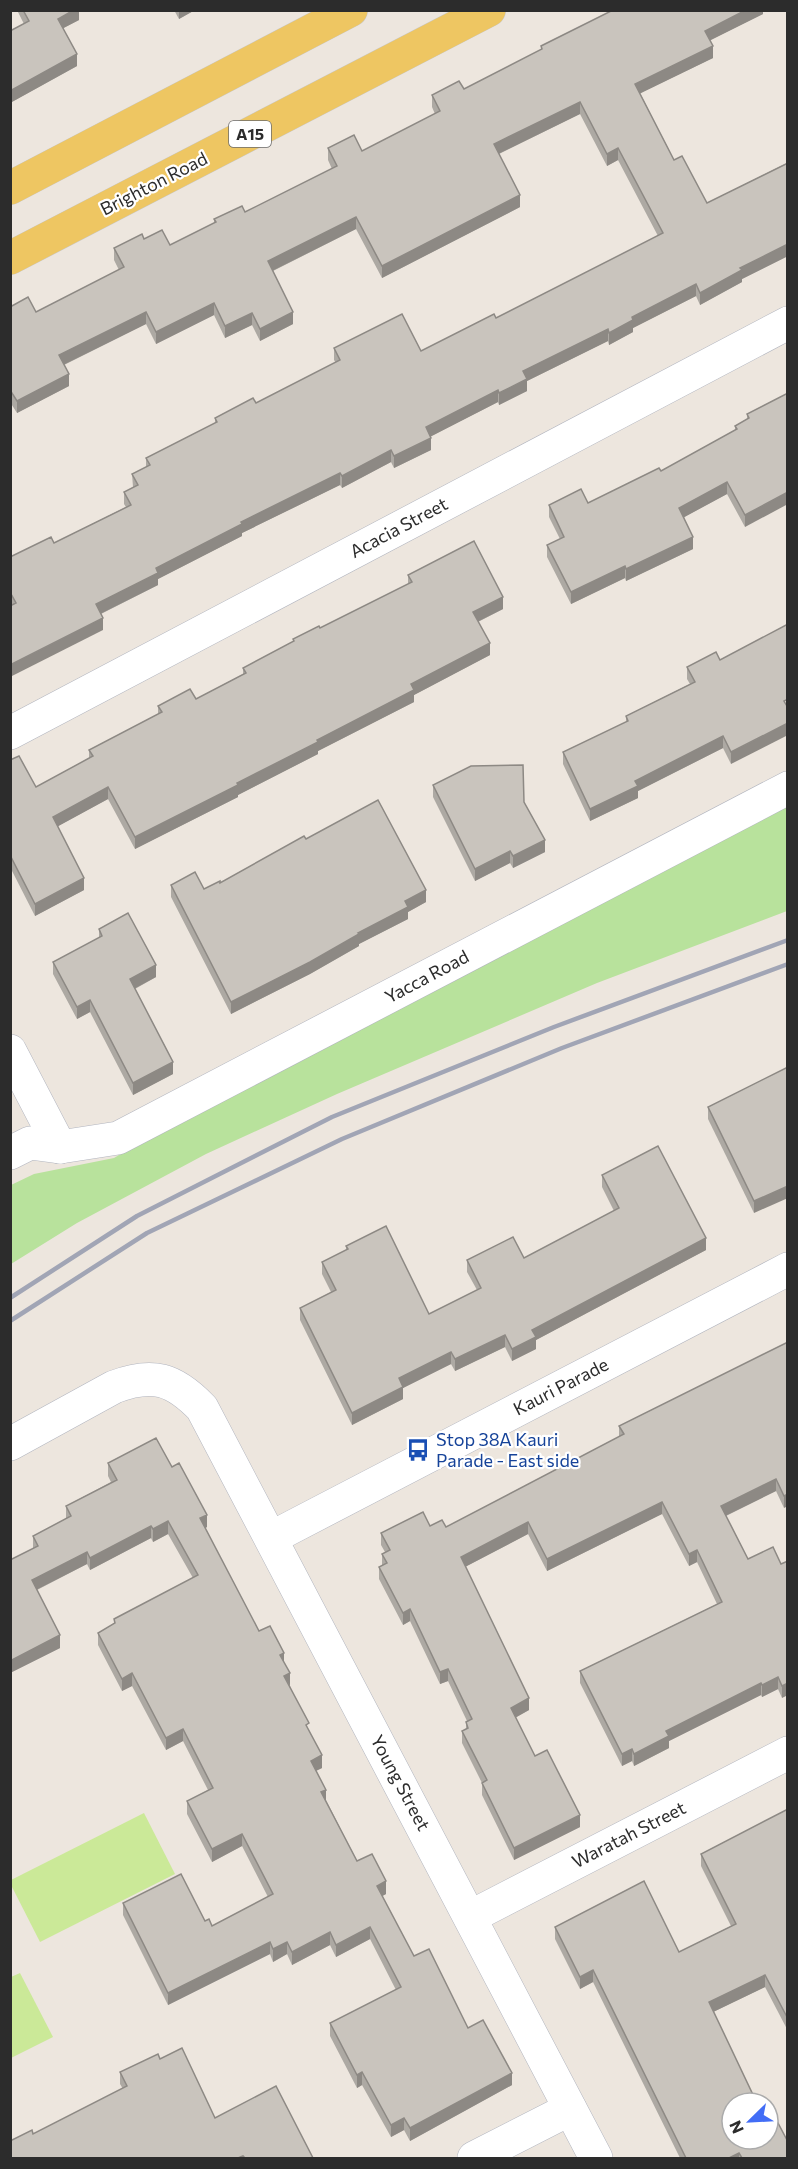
<svg xmlns="http://www.w3.org/2000/svg" width="798" height="2169" viewBox="0 0 798 2169" font-family="Commissioner,sans-serif">
	<style>
		.green { fill: #b8e29c }
		.pitch { fill: #cbe998 }
		.lines { fill: none; stroke-linecap: round; stroke-linejoin: round }
		.minor-casing { stroke: #b2b5bf; stroke-width: 34 }
		.major-casing { stroke: #c8c8c8; stroke-width: 34 }
		.minor { stroke: #fff; stroke-width: 33 }
		.major { stroke: #eec662; stroke-width: 33 }
		.rail { stroke: #a1a5b5; stroke-width: 4.5 }
		.wall { fill: #ada9a3 }
		.shaded-wall { fill: #8d8984 }
		.building { fill: #c9c4bd; stroke: #8d8984; stroke-width: 1.5 }
		.labels { text-anchor: middle; stroke-width: 4.5; stroke-linejoin: round; paint-order: stroke }
		.shield { fill: #fff; stroke: #6b6b6b; stroke-width: 1.5 }
		.shield-label { font-size: 16px; font-weight: bold; fill: #2c2c2c }
		.street-label { font-size: 18px; fill: #2c2c2c; stroke: #fff }
		.transit-label { font-size: 18px; fill: #164399; stroke: #fff; text-anchor: start }
	</style>
	<rect width="100%" height="100%" fill="#ede6de"/>
	<!-- green -->
	<polygon class="green" points="787,804 787,911 597,983 337,1094 206,1154 77,1223 11,1264 11,1185 34,1174 114,1158 217,1096"/>
	<!-- pitch -->
	<g class="pitch">
		<polygon points="144,1813 175,1874 40,1942 11,1885 11,1880"/>
		<polygon points="20,1973 53,2037 11,2058 11,1977"/>
	</g>
	<g class="lines">
		<!-- minor casing -->
		<g class="minor-casing">
			<g id="minor">
				<polyline points="10,733 788,323"/>
				<polyline points="10,1051 60,1147"/>
				<polyline points="10,1153 30,1143 60,1147 118,1138 788,788"/>
				<path d="M 10,1444 L 114,1387 C 153,1372 174,1379 202,1408 L 596,2158"/>
				<polyline points="271,1538 788,1269"/>
				<polyline points="470,1917 788,1753"/>
				<polyline points="474,2158 570,2109"/>
			</g>
		</g>
		<!-- major casing -->
		<g class="major-casing">
			<g id="major">
				<polyline points="10,188 351,10"/>
				<polyline points="10,258 489,10"/>
			</g>
		</g>
		<!-- minor -->
		<use href="#minor" class="minor"/>
		<!-- major -->
		<use href="#major" class="major"/>
		<!-- rail -->
		<g class="rail">
			<polyline points="10,1298 137,1216 332,1117 554,1027 788,940"/>
			<polyline points="10,1321 147,1233 342,1139 562,1048 788,964"/>
		</g>
	</g>
	<!-- wall -->
	<g class="wall">
		<polygon points="17,10 79,10 79,20 63,28 77,66 10,103 10,31 24,24"/>
		<polygon points="174,10 195,10 179,19"/>
		<polygon points="763,10 763,14 710,40 713,58 640,93 674,160 707,203 787,163 787,157 788,157 788,256 742,279 742,282 700,305 696,296 633,328 633,332 609,345 608,341 527,381 527,391 499,405 498,402 431,436 431,450 394,468 391,462 342,488 340,485 242,533 242,536 158,579 158,585 101,614 103,630 11,606 10,604 10,557 54,543 126,507 124,504 124,492 133,487 132,474 146,467 146,458 215,423 215,418 256,403 336,363 334,360 334,348 421,351 496,318 658,236 618,160 607,166 580,114 499,154 520,207 382,278 356,229 273,271 293,324 260,341 252,325 225,338 214,315 156,344 146,324 64,365 69,386 17,413 10,402 10,307 36,312 119,270 114,260 114,248 144,239 170,245 214,223 214,219 245,212 332,169 328,160 328,148 362,151 435,114 432,107 432,95 464,89 541,50 541,46"/>
		<polygon points="788,393 745,527 727,494 684,517 693,549 626,581 625,578 571,604 547,557 547,545 560,539 549,517 549,505 588,503 661,471 735,430 735,426 747,419 747,414"/>
		<polygon points="408,575 503,609 478,622 490,655 414,695 414,702 318,751 318,754 238,795 238,797 135,849 108,799 58,826 84,890 35,916 10,867 10,760 36,787 89,758 89,750 158,714 158,706 196,699 243,674 243,668 293,642 293,639 320,628 408,584"/>
		<polygon points="788,624 731,764 723,748 638,791 638,798 590,821 563,764 563,752 626,722 626,716 690,684 687,679 687,667 720,660"/>
		<polygon points="433,785 545,852 513,868 510,863 475,881 433,797"/>
		<polygon points="306,839 426,902 408,912 408,919 359,944 359,946 310,974 231,1014 171,897 171,885 204,889 220,883"/>
		<polygon points="99,929 156,977 135,989 173,1074 133,1095 90,1012 77,1019 53,974 53,962 99,938"/>
		<polygon points="788,1067 754,1213 708,1119 708,1107"/>
		<polygon points="602,1175 706,1250 536,1340 536,1349 512,1361 505,1347 455,1371 451,1364 403,1388 403,1399 352,1425 300,1320 300,1308 331,1292 322,1274 322,1262 346,1250 346,1246 429,1314 477,1290 467,1272 467,1260 524,1258 614,1211 602,1187"/>
		<polygon points="788,1342 784,1508 776,1491 726,1516 748,1559 781,1564 788,1561 782,1698 778,1689 762,1697 761,1695 669,1741 669,1748 634,1766 632,1761 622,1766 580,1683 580,1671 717,1604 697,1562 689,1566 662,1514 547,1571 528,1534 465,1567 529,1710 515,1718 535,1756 580,1827 514,1860 482,1795 482,1783 462,1743 462,1731 466,1729 466,1722 467,1721 448,1681 440,1684 410,1621 403,1625 379,1579 379,1567 382,1566 382,1554 385,1552 381,1545 381,1533 430,1526 446,1527 619,1437 619,1426"/>
		<polygon points="108,1463 172,1467 207,1527 205,1528 259,1631 284,1663 290,1686 309,1731 322,1768 316,1771 326,1800 357,1861 386,1894 382,1896 414,1956 512,2085 410,2141 404,2130 391,2137 362,2085 357,2088 330,2036 330,2023 396,1990 370,1939 336,1957 330,1945 292,1965 287,1954 273,1962 270,1954 168,2005 123,1915 123,1903 205,1921 212,1926 268,1897 242,1846 212,1862 187,1814 187,1801 208,1790 183,1741 166,1750 132,1686 122,1691 98,1645 98,1633 114,1624 114,1619 193,1578 168,1534 153,1542 151,1538 90,1570 87,1564 37,1590 60,1648 10,1673 33,1549 33,1536 66,1519 66,1506 111,1482 108,1476"/>
		<polygon points="788,1809 788,2031 765,1987 713,2012 756,2101 788,2158 680,2158 593,1982 580,1989 555,1939 555,1927 679,1952 731,1926 701,1866 701,1854"/>
		<polygon points="160,2059 215,2118 313,2158 10,2158 33,2134 123,2089 120,2084 120,2072"/>
	</g>
	<!-- shaded-wall -->
	<g class="shaded-wall">
		<polygon points="74,10 79,10 79,20 58,31 58,19"/>
		<polygon points="179,10 195,10 179,19"/>
		<polygon points="746,10 763,10 763,14 705,43 705,31"/>
		<polygon points="713,46 713,58 635,96 635,84"/>
		<polygon points="77,54 77,66 10,103 10,91"/>
		<polygon points="580,102 580,114 494,156 494,144"/>
		<polygon points="618,148 618,160 607,166 607,154"/>
		<polygon points="520,195 520,207 382,278 382,266"/>
		<polygon points="356,217 356,229 268,273 268,261"/>
		<polygon points="788,244 788,256 742,279 742,282 700,305 700,293 740,268"/>
		<polygon points="696,284 696,296 633,328 633,332 609,345 609,333 632,317"/>
		<polygon points="214,303 214,315 156,344 156,332"/>
		<polygon points="146,312 146,324 59,367 59,355"/>
		<polygon points="293,312 293,324 260,341 260,329"/>
		<polygon points="252,313 252,325 225,338 225,326"/>
		<polygon points="608,329 608,341 527,381 527,391 499,405 499,393 523,371"/>
		<polygon points="69,374 69,386 17,413 17,401"/>
		<polygon points="498,390 498,402 426,439 426,427"/>
		<polygon points="431,438 431,450 394,468 394,456"/>
		<polygon points="391,450 391,462 342,488 342,476"/>
		<polygon points="340,473 340,485 242,533 242,536 158,579 158,585 96,616 96,604 156,568 241,522"/>
		<polygon points="727,482 727,494 679,520 679,508"/>
		<polygon points="788,492 788,504 745,527 745,515"/>
		<polygon points="693,537 693,549 626,581 626,569"/>
		<polygon points="625,566 625,578 571,604 571,592"/>
		<polygon points="503,597 503,609 473,624 473,612"/>
		<polygon points="103,618 103,630 10,677 10,665"/>
		<polygon points="490,643 490,655 414,695 414,702 318,751 318,754 238,795 238,797 135,849 135,837 237,783 317,740 411,684"/>
		<polygon points="788,723 788,735 731,764 731,752"/>
		<polygon points="723,736 723,748 638,791 638,798 590,821 590,809 635,781"/>
		<polygon points="108,787 108,799 53,829 53,817"/>
		<polygon points="545,840 545,852 513,868 513,856"/>
		<polygon points="510,851 510,863 475,881 475,869"/>
		<polygon points="84,878 84,890 35,916 35,904"/>
		<polygon points="426,890 426,902 408,912 408,919 359,944 359,946 310,974 231,1014 231,1002 358,933 405,901"/>
		<polygon points="156,965 156,977 130,991 130,979"/>
		<polygon points="90,1000 90,1012 77,1019 77,1007"/>
		<polygon points="173,1062 173,1074 133,1095 133,1083"/>
		<polygon points="788,1186 788,1198 754,1213 754,1201"/>
		<polygon points="706,1238 706,1250 536,1340 536,1349 512,1361 512,1349 532,1330"/>
		<polygon points="505,1335 505,1347 455,1371 455,1359"/>
		<polygon points="451,1352 451,1364 403,1388 403,1399 352,1425 352,1413 399,1378"/>
		<polygon points="776,1479 776,1491 721,1518 721,1506"/>
		<polygon points="788,1494 788,1506 784,1508 784,1496"/>
		<polygon points="662,1502 662,1514 547,1571 547,1559"/>
		<polygon points="207,1515 207,1527 200,1531 200,1518"/>
		<polygon points="168,1521 168,1534 153,1542 153,1529"/>
		<polygon points="528,1522 528,1534 461,1569 461,1557"/>
		<polygon points="151,1526 151,1538 90,1570 90,1558"/>
		<polygon points="697,1550 697,1562 689,1566 689,1554"/>
		<polygon points="87,1552 87,1564 32,1592 32,1580"/>
		<polygon points="410,1609 410,1621 403,1625 403,1613"/>
		<polygon points="60,1635 60,1648 10,1673 10,1661"/>
		<polygon points="284,1653 284,1665 280,1655"/>
		<polygon points="448,1669 448,1681 440,1684 440,1672"/>
		<polygon points="132,1673 132,1686 122,1691 122,1679"/>
		<polygon points="290,1673 290,1686 284,1676"/>
		<polygon points="778,1677 778,1689 762,1697 762,1685"/>
		<polygon points="761,1683 761,1695 669,1741 669,1748 634,1766 634,1754 666,1731"/>
		<polygon points="788,1683 788,1695 782,1698 782,1686"/>
		<polygon points="529,1698 529,1710 511,1720 511,1708"/>
		<polygon points="183,1729 183,1741 166,1750 166,1738"/>
		<polygon points="632,1749 632,1761 622,1766 622,1754"/>
		<polygon points="322,1755 322,1768 311,1773 311,1761"/>
		<polygon points="326,1790 326,1802 321,1792"/>
		<polygon points="580,1815 580,1827 514,1860 514,1848"/>
		<polygon points="242,1834 242,1846 212,1862 212,1849"/>
		<polygon points="386,1881 386,1894 377,1899 377,1886"/>
		<polygon points="370,1927 370,1939 336,1957 336,1945"/>
		<polygon points="330,1932 330,1945 292,1965 292,1952"/>
		<polygon points="270,1942 270,1954 168,2005 168,1993"/>
		<polygon points="287,1942 287,1954 273,1962 273,1949"/>
		<polygon points="593,1970 593,1982 580,1989 580,1977"/>
		<polygon points="765,1975 765,1987 709,2014 709,2002"/>
		<polygon points="362,2072 362,2085 357,2088 357,2075"/>
		<polygon points="512,2073 512,2085 410,2141 410,2128"/>
		<polygon points="404,2118 404,2130 391,2137 391,2125"/>
		<polygon points="739,2153 739,2158 729,2158"/>
	</g>
	<!-- building -->
	<g class="building">
		<polygon points="23,10 74,10 58,19 77,54 10,91 10,31 29,21"/>
		<polygon points="613,10 746,10 705,31 713,46 635,84 674,160 682,156 707,203 788,163 788,244 740,268 742,270 700,293 696,284 632,317 633,320 609,333 608,329 523,371 527,379 499,393 498,390 426,427 431,438 394,456 391,450 342,476 340,473 241,522 242,524 156,568 158,573 96,604 103,618 10,665 10,606 16,603 10,592 10,557 51,537 54,543 131,505 124,492 138,485 132,474 150,465 146,458 217,422 215,418 253,398 256,403 340,360 334,348 402,314 421,351 494,314 496,318 663,233 618,148 607,154 580,102 494,144 520,195 382,266 356,217 268,261 293,312 260,329 252,313 225,326 214,303 156,332 146,312 59,355 69,374 17,401 10,390 10,307 28,297 36,312 124,267 114,248 142,234 144,239 162,230 170,245 216,222 214,219 242,206 245,212 337,166 328,148 354,135 362,151 440,111 432,95 459,81 464,89 542,49 541,46"/>
		<polygon points="788,393 788,492 745,515 727,482 679,508 693,537 626,569 625,566 571,592 547,545 564,537 549,505 581,489 588,503 659,468 661,471 737,429 735,426 749,418 747,414"/>
		<polygon points="474,541 503,597 473,612 490,643 411,684 414,690 317,740 318,742 237,783 238,785 135,837 108,787 53,817 84,878 35,904 10,855 10,760 19,756 36,787 93,756 89,750 162,712 158,706 190,689 196,699 246,673 243,668 294,641 293,639 319,626 320,628 412,582 408,575"/>
		<polygon points="788,624 788,699 784,701 788,708 788,723 731,752 723,736 635,781 638,786 590,809 563,752 628,721 626,716 695,682 687,667 716,652 720,660"/>
		<polygon points="523,765 524,802 545,840 513,856 510,851 475,869 433,785 471,766"/>
		<polygon points="378,800 426,890 405,901 408,907 358,933 359,934 310,962 231,1002 171,885 195,872 204,889 220,881 220,883 304,836 306,839"/>
		<polygon points="128,913 156,965 130,979 173,1062 133,1083 90,1000 77,1007 53,962 102,936 99,929"/>
		<polygon points="788,1067 788,1186 754,1201 708,1107"/>
		<polygon points="658,1146 706,1238 532,1330 536,1337 512,1349 505,1335 455,1359 451,1352 399,1378 403,1387 352,1413 300,1308 336,1290 322,1262 348,1249 346,1246 386,1226 429,1314 481,1288 467,1260 513,1237 524,1258 619,1208 602,1175"/>
		<polygon points="788,1342 788,1494 784,1496 776,1479 721,1506 748,1559 773,1547 781,1564 788,1561 788,1683 782,1686 778,1677 762,1685 761,1683 666,1731 669,1736 634,1754 632,1749 622,1754 580,1671 722,1602 697,1550 689,1554 662,1502 547,1559 528,1522 461,1557 529,1698 511,1708 535,1756 547,1750 580,1815 514,1848 482,1783 487,1780 462,1731 468,1728 466,1722 472,1719 448,1669 440,1672 410,1609 403,1613 379,1567 387,1563 382,1554 390,1550 381,1533 423,1512 430,1526 442,1520 446,1527 624,1434 619,1426"/>
		<polygon points="156,1438 172,1467 179,1463 207,1515 200,1518 259,1631 270,1626 284,1653 280,1655 290,1673 284,1676 309,1723 306,1725 322,1755 311,1761 326,1790 321,1792 357,1861 372,1854 386,1881 377,1886 414,1956 429,1949 468,2028 483,2020 512,2073 410,2128 404,2118 391,2125 362,2072 357,2075 330,2023 401,1987 370,1927 336,1945 330,1932 292,1952 287,1942 273,1949 270,1942 168,1993 123,1903 181,1874 205,1921 209,1919 212,1926 273,1894 242,1834 212,1849 187,1801 213,1788 183,1729 166,1738 132,1673 122,1679 98,1633 115,1623 114,1619 198,1575 168,1521 153,1529 151,1526 90,1558 87,1552 32,1580 60,1635 10,1661 10,1560 38,1546 33,1536 71,1516 66,1506 117,1480 108,1463"/>
		<polygon points="788,1809 788,2019 765,1975 709,2002 756,2101 759,2100 760,2103 732,2103 732,2139 768,2139 768,2104 788,2142 788,2158 742,2158 739,2153 729,2158 686,2158 593,1970 580,1977 555,1927 644,1881 679,1952 736,1924 701,1854"/>
		<polygon points="182,2048 215,2118 276,2086 313,2158 245,2158 243,2156 238,2158 10,2158 10,2141 32,2130 33,2134 127,2086 120,2072 158,2054 160,2059"/>
	</g>
	<!-- icons -->
	<defs>
		<g id="bus-bare" transform="scale(1.8)"><path d="M-5-6H5V4H4V6H2V4H-2V6H-4V4H-5ZM-3.5-4V0h7V-4ZM-3.5 1.2v1.5H-2V1.2ZM2 1.2v1.5H3.5V1.2Z" fill="#1a4fb4" stroke="#fff" stroke-width="2.5" paint-order="stroke"/></g>
	</defs>
	<g fill-rule="evenodd">
		<use href="#bus-bare" x="418" y="1450"/>
	</g>
	<g class="labels">
		<!-- shield labels -->
		<rect class="shield" x="229" y="121" width="42" height="26" rx="4.5"/>
		<g class="shield-label">
			<text x="250" y="140">A15</text>
		</g>
		<!-- street labels -->
		<g class="street-label">
			<text transform="translate(154 184) rotate(-27)" y="6">Brighton Road</text>
			<text transform="translate(399 528) rotate(-28)" y="6">Acacia Street</text>
			<text transform="translate(427 977) rotate(-28)" y="6">Yacca Road</text>
			<text transform="translate(561 1387) rotate(-27)" y="6">Kauri Parade</text>
			<text transform="translate(400 1783) rotate(62)" y="6">Young Street</text>
			<text transform="translate(629 1835) rotate(-27)" y="6">Waratah Street</text>
		</g>
		<!-- transit labels -->
		<g class="transit-label">
			<text x="436" y="1446">Stop 38A Kauri<tspan x="436" dy="21">Parade - East side</tspan></text>
		</g>
	</g>
	<!-- border -->
	<rect width="798" height="2169" fill="none" stroke="#2c2c2c" stroke-width="24"/>
	<!-- north arrow -->
	<g transform="translate(750 2121) rotate(246)"><circle r="28" fill="#ffffff" stroke="#ababab" stroke-width="1.5"/>
	<path d="M0-4.5L10 22L0 15L-10 22Z" fill="#426df6"/>
	<text y="-9" font-size="16" font-weight="bold" text-anchor="middle" fill="#2c2c2c">N</text>
	</g>
</svg>
